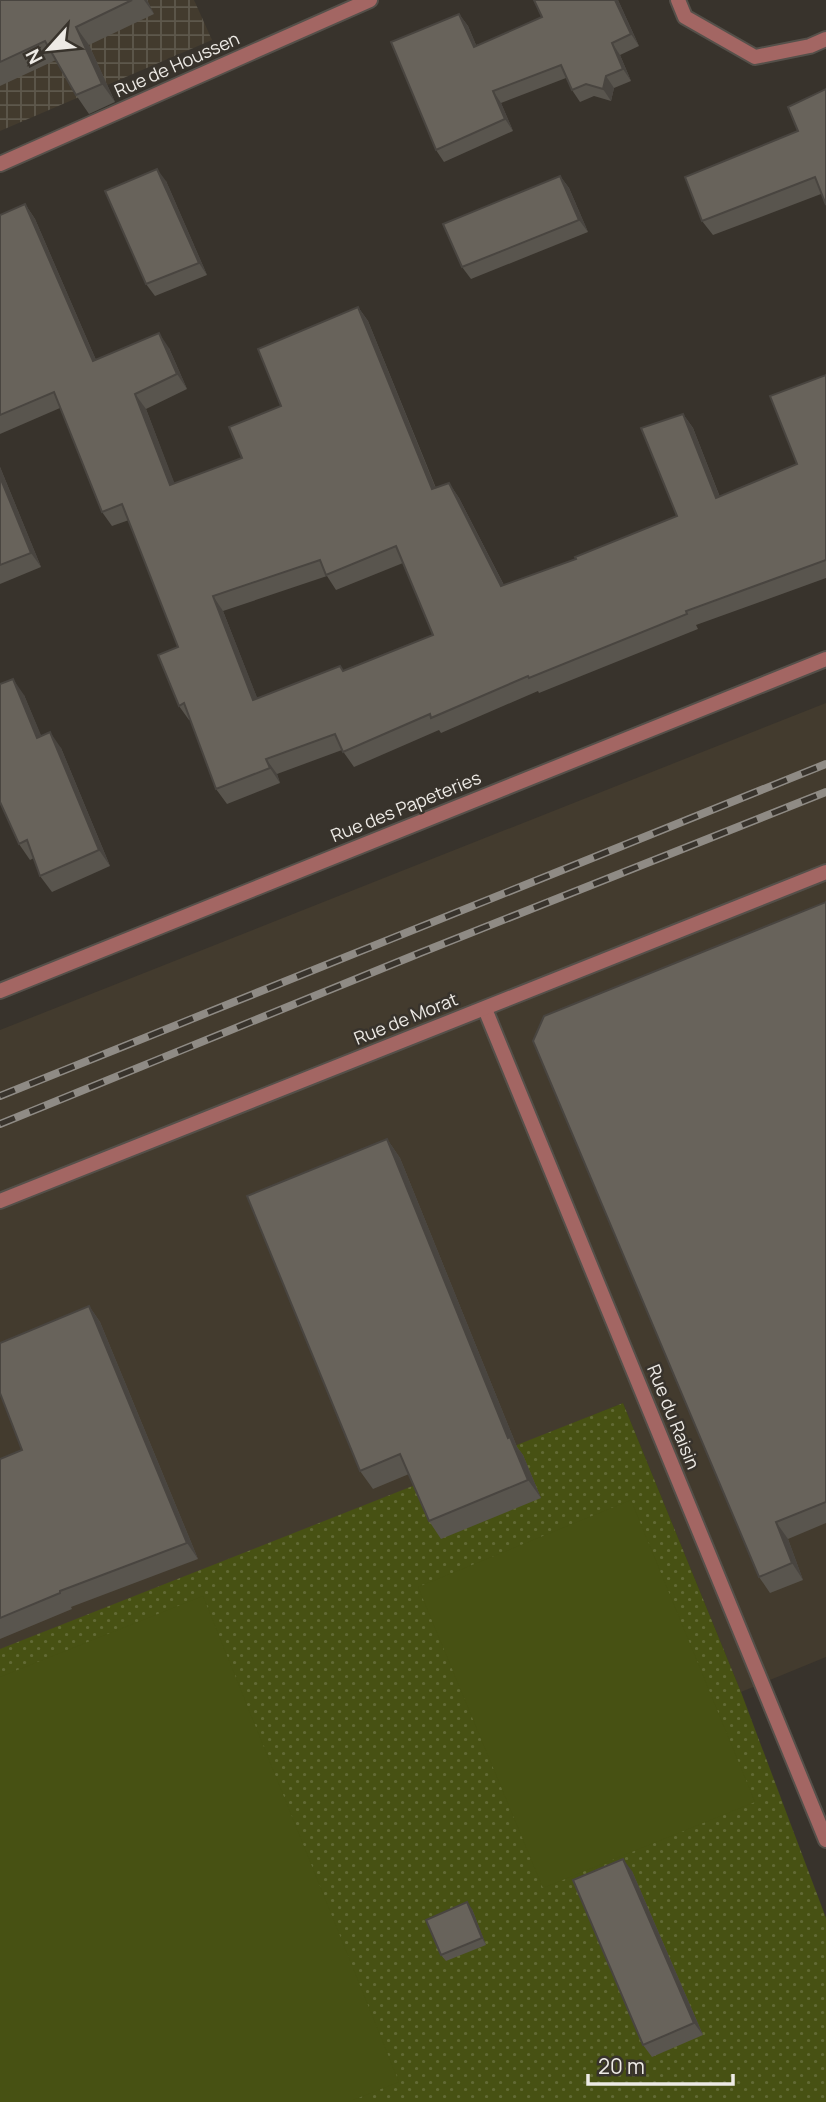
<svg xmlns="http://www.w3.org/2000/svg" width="826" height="2102" viewBox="0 0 826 2102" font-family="Manrope,sans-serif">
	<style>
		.built { fill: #433b2e }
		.industrial { fill: url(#industrial-grid) }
		.grass { fill: url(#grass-dots) }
		.pitch { fill: #475113 }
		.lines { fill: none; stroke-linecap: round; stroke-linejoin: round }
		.minor-casing { stroke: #55504a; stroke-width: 18 }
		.tertiary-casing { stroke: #55504a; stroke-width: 18 }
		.minor { stroke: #a36663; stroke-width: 14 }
		.tertiary { stroke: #a36663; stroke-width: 14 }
		.rail-casing { stroke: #8f8b85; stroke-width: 8 }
		.rail { stroke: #38332c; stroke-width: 5; stroke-dasharray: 16; stroke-linecap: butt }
		.wall { fill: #59554e; fill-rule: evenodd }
		.shaded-wall { fill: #494540 }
		.building { fill: #68635b; stroke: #494540; stroke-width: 2; fill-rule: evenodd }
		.labels { text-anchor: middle; stroke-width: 5; stroke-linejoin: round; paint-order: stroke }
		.street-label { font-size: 18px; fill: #edeae5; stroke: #38332c }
	</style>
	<defs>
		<pattern id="industrial-grid" width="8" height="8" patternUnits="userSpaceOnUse" patternTransform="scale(1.75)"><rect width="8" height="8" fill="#433b2e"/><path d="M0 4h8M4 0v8" fill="none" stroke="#5e584c"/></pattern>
		<pattern id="grass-dots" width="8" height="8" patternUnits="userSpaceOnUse" patternTransform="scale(1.75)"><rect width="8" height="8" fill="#475113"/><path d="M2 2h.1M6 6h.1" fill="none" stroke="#626a35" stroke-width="1.8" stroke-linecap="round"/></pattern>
	</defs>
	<rect width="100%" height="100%" fill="#38332c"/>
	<!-- built -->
	<polygon class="built" points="826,703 826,1657 741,1692 623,1403 0,1655 0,1030"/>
	<!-- industrial -->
	<polygon class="industrial" points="0,0 194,0 212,40 0,131"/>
	<!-- grass -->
	<polygon class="grass" points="623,1403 741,1692 826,1918 826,2102 0,2102 0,1649"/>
	<!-- pitch -->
	<g class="pitch">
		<polygon points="631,1500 755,1802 543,1888 418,1587"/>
		<polygon points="203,1596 399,2082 348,2102 0,2102 0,1677"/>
	</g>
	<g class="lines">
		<!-- minor casing -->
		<g class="minor-casing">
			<g id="minor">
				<polyline points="678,0 685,17 755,57 810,46 826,39"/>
				<polyline points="0,164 370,0"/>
				<polyline points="485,1009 826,1840"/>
			</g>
		</g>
		<!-- tertiary casing -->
		<g class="tertiary-casing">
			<g id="tertiary">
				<polyline points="0,991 826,659"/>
				<polyline points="0,1201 826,872"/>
			</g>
		</g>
		<!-- minor -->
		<use href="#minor" class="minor"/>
		<!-- tertiary -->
		<use href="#tertiary" class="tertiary"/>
		<!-- rail casing -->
		<g class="rail-casing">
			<g id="rail">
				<polyline points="0,1096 826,764"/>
				<polyline points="0,1124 420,953 826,792"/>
			</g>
		</g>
		<!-- rail -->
		<use href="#rail" class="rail"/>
	</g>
	<!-- wall -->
	<g class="wall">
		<polygon points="0,0 147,0 154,14 89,45 115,102 89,114 76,95 56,60 0,86"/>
		<polygon points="618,0 639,46 620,55 631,81 614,88 611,101 594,96 580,102 572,90 566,78 501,103 513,131 444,162 436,150 459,14 468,26 476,45"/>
		<polygon points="822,90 821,194 713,235 702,221 798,131"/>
		<polygon points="560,176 569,188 588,232 471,279 462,267"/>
		<polygon points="166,181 207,275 155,296 146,284"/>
		<path d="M 25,204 L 35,219 L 96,360 L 169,348 L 187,389 L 146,409 L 174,483 L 242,458 L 358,307 L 368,321 L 436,488 L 449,483 L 459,498 L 504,585 L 576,559 L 677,516 L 683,414 L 693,428 L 720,497 L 797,464 L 826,375 L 826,578 L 696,625 L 698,629 L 539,693 L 538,691 L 441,733 L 439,730 L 354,767 L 342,750 L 277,774 L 280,783 L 227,804 L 216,789 L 191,720 L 189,720 L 179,706 L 178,647 L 129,520 L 112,526 L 102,512 L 60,408 L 0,434 L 0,215 ZM 403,563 L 433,635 L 343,671 L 340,666 L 257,698 L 223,611 L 327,576 L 336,590 Z"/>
		<polygon points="0,467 41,567 0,584"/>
		<polygon points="24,695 41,736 61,748 110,866 52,892 40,876 34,858 30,860 19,844"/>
		<polygon points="826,902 826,1523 788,1539 803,1580 770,1593 759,1577"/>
		<polygon points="387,1139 400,1158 517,1447 523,1455 541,1498 441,1539 429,1521 409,1474 373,1489 360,1471"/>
		<polygon points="89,1306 100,1322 198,1559 71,1607 72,1609 0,1639 0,1459 22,1450"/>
		<polygon points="632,1871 703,2035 652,2057 643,2045"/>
		<polygon points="472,1909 486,1945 446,1961 441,1955"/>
	</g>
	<!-- shaded-wall -->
	<g class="shaded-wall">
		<polygon points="144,0 147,0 154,14"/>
		<polygon points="615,0 618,0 639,46 631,34"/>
		<polygon points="459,14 468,26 482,59 474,47"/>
		<polygon points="76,27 89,45 115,102 102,84"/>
		<polygon points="612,43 620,55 631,81 623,69"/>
		<polygon points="606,76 614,88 611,101 603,89"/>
		<polygon points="493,91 501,103 513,131 505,119"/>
		<polygon points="157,169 166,181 207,275 199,263"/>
		<polygon points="560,176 569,188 588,232 579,220"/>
		<polygon points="25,204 35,219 103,376 93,361"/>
		<polygon points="358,307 368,321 442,504 432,489"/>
		<polygon points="159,333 169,348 187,389 177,374"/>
		<polygon points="135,394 146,409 181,500 170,485"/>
		<polygon points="683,414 693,428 726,513 716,498"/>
		<polygon points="0,467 41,567 31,553 0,477"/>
		<polygon points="449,483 459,498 512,601 501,586"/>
		<polygon points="213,596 223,611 264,715 253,700"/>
		<polygon points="13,679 24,695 49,754 37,738"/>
		<polygon points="50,732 61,748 110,866 99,850"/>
		<polygon points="266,759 277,774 280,783 270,768"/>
		<polygon points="387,1139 400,1158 517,1447 523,1455 541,1498 528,1480 508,1438"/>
		<polygon points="89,1306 100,1322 198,1559 187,1543"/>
		<polygon points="776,1522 788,1539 803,1580 792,1563"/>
		<polygon points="623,1859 632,1871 703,2035 694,2023"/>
		<polygon points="467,1902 472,1909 486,1945 482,1938"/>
	</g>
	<!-- building -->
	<g class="building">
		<polygon points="0,0 132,0 76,27 102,84 76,95 45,41 0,62"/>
		<polygon points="534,0 615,0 631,34 612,43 623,69 606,76 603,89 586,84 572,90 561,65 493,91 505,119 436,150 391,42 459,14 474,47 542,17"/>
		<polygon points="826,89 826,205 815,177 702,221 685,177 798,131 788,107"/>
		<polygon points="157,169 199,263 146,284 105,191"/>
		<polygon points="560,176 579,220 462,267 443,224"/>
		<path d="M 25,204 L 93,361 L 159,333 L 177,374 L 135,394 L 170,485 L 242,458 L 229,427 L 281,406 L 258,349 L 358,307 L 432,489 L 449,483 L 501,586 L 576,559 L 575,557 L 677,516 L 641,428 L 683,414 L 716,498 L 797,464 L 770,396 L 826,375 L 826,560 L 686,611 L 687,614 L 529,678 L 528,676 L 431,718 L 430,714 L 343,752 L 335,734 L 266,759 L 270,768 L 216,789 L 184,703 L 179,706 L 158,655 L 178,647 L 122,504 L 102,512 L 54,392 L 0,415 L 0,215 ZM 396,546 L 433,635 L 343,671 L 340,666 L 253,700 L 213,596 L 320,560 L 326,575 Z"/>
		<polygon points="0,477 31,553 0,565"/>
		<polygon points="13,679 37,738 50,732 99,850 40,876 27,840 19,844 0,802 0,684"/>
		<polygon points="826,902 826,1502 776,1522 792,1563 759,1577 533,1041 544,1016"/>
		<polygon points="387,1139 508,1438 510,1437 528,1480 429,1521 400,1454 360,1471 247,1196"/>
		<polygon points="89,1306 187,1543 60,1591 60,1593 0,1618 0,1459 22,1450 0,1393 0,1343"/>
		<polygon points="623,1859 694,2023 643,2045 573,1880"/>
		<polygon points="467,1902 482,1938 441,1955 426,1920"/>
	</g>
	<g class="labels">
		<!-- street labels -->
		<g class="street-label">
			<text transform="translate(177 65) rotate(-24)" y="6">Rue de Houssen</text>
			<text transform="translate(406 807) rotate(-22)" y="6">Rue des Papeteries</text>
			<text transform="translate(406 1019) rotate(-22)" y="6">Rue de Morat</text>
			<text transform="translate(673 1417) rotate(68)" y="6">Rue du Raisin</text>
		</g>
	</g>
	<!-- north arrow -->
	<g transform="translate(49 49) rotate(243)" stroke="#38332c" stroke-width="5" paint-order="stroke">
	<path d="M0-5L12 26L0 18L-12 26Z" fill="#edeae5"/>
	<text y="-10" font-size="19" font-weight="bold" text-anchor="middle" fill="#edeae5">N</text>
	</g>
	<!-- scale -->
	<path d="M588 2074v10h145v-10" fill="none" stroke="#edeae5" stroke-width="3.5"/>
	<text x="598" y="2074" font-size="21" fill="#edeae5" stroke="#38332c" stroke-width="5" paint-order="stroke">20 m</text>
</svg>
